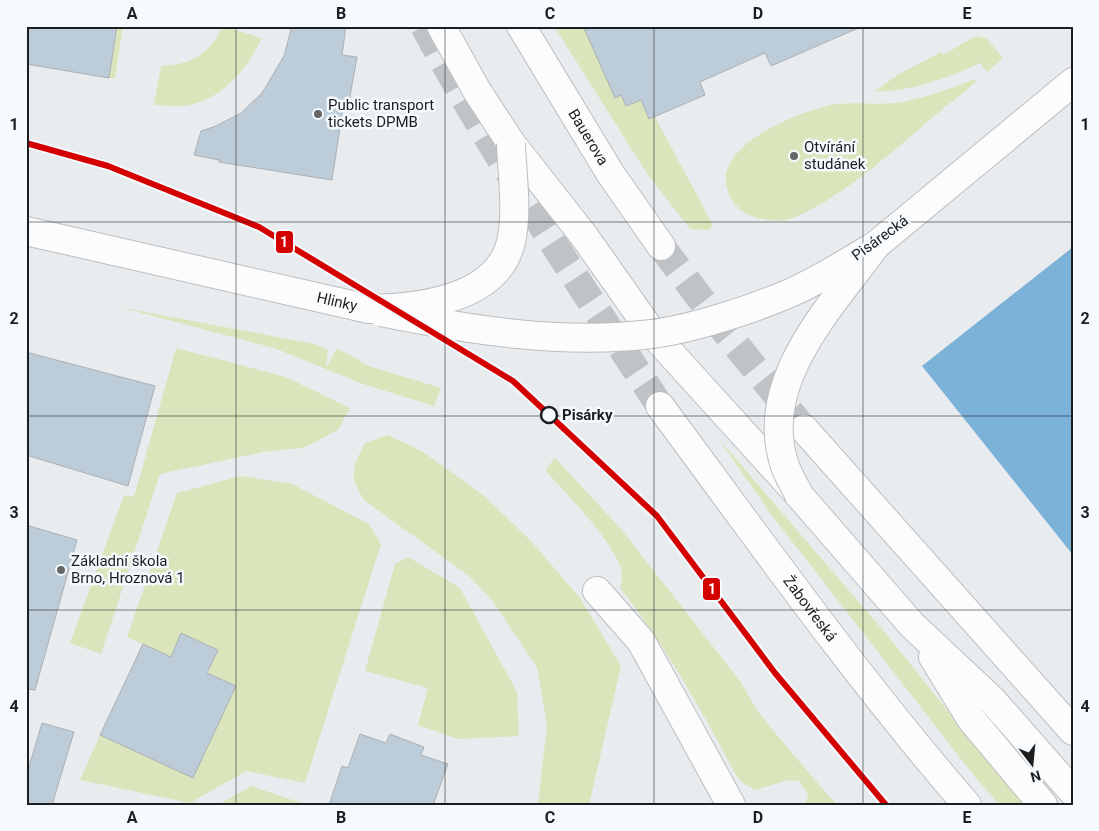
<svg xmlns="http://www.w3.org/2000/svg" width="1099" height="831" viewBox="0 0 1099 831" font-family="Roboto,sans-serif">
	<style>
		.green { fill: #dae5bc }
		.water { fill: #7cb1d8 }
		.building { fill: #bcccd8; stroke: #aeb0b2 }
		.lines { fill: none; stroke-linecap: round; stroke-linejoin: round }
		.trunk-tunnel { stroke: #c0c3c6; stroke-width: 28; stroke-dasharray: 28 14; stroke-linecap: butt }
		.minor-casing { stroke: #bcbec0; stroke-width: 30 }
		.tertiary-casing { stroke: #bcbec0; stroke-width: 30 }
		.trunk-casing { stroke: #bcbec0; stroke-width: 30 }
		.minor { stroke: #fcfcfd; stroke-width: 28 }
		.tertiary { stroke: #fcfcfd; stroke-width: 28 }
		.trunk { stroke: #fcfcfd; stroke-width: 28 }
		.tertiary-bridge-casing { stroke: #bcbec0; stroke-width: 30; stroke-linecap: butt }
		.trunk-bridge-casing { stroke: #bcbec0; stroke-width: 30; stroke-linecap: butt }
		.tertiary-bridge { stroke: #fcfcfd; stroke-width: 28 }
		.trunk-bridge { stroke: #fcfcfd; stroke-width: 28 }
		.tram-1-casing { stroke: #f4fafe; stroke-width: 10 }
		.tram-1 { stroke: #d40000; stroke-width: 6 }
		.grid { fill: none; stroke: #1c1e20; stroke-width: 1; stroke-opacity: 0.55 }
		.poi-dot { fill: #646668; stroke: #f4fafe; stroke-width: 2 }
		.stop-dot { fill: #f4fafe; stroke: #1c1e20; stroke-width: 2.5 }
		.labels { text-anchor: middle; stroke-width: 5; stroke-linejoin: round; paint-order: stroke }
		.poi-label { font-size: 15px; fill: #1c1e20; stroke: #f4fafe; text-anchor: start }
		.street-label { font-size: 15px; fill: #1c1e20; stroke: #f4fafe }
		.stop-label { font-size: 15px; font-weight: bold; fill: #1c1e20; stroke: #f4fafe; text-anchor: start }
		.line-badge { stroke: #f4fafe; stroke-width: 2 }
		.badge-label { font-size: 14px; text-anchor: middle; font-weight: bold; fill: #fff }
		.neatline { fill: none; stroke: #1c1e20; stroke-width: 2 }
		.grid-label { font-size: 16px; text-anchor: middle; font-weight: bold; fill: #1c1e20 }
	</style>
	<rect width="100%" height="100%" fill="#e9ecef"/>
	<!-- green -->
	<g class="green">
		<polygon points="117,26 123,26 115,78 109,78"/>
		<path d="M 223,26 L 262,38 C 246,70 221,102 182,106 C 173,107 163,105 154,105 L 161,66 C 191,65 210,54 223,26 Z"/>
		<polygon points="554,26 583,26 615,97 621,95 627,106 641,100 649,119 655,117 713,225 709,230 690,229 646,172"/>
		<path d="M 976,36 L 986,38 L 1003,58 L 987,72 L 980,63 C 945,80 913,90 874,92 L 899,74 L 941,52 L 943,55 Z"/>
		<path d="M 978,78 C 976,84 953,101 945,107 C 902,143 845,197 793,218 C 781,223 761,220 749,215 C 736,209 728,197 726,183 C 721,141 805,109 838,104 C 857,102 876,105 895,103 C 924,99 951,88 978,78 Z"/>
		<polygon points="119,307 314,344 328,350 326,368 337,348 369,366 441,388 434,406 363,384 274,348"/>
		<polygon points="176,348 286,377 350,408 338,430 303,448 263,452 160,474 101,654 70,643 124,495 134,497"/>
		<path d="M 388,435 L 423,452 L 483,495 L 531,541 L 580,598 L 621,666 L 589,805 L 538,805 L 547,724 L 537,667 L 492,600 L 468,575 L 365,501 C 348,476 352,468 365,443 Z"/>
		<polygon points="718,438 888,636 1023,805 1000,805 975,777 770,513"/>
		<path d="M 555,458 L 621,529 L 740,681 C 747,692 753,704 760,714 C 785,745 810,775 837,805 L 806,805 L 808,794 L 799,781 L 789,780 L 755,790 L 744,784 L 736,775 C 701,710 666,646 620,588 C 621,583 623,579 622,573 C 618,546 564,491 545,470 Z"/>
		<polygon points="241,476 292,484 369,524 381,544 305,783 246,771 190,803 80,780 100,735 193,777 236,686 208,673 218,650 181,633 171,657 127,637 177,493"/>
		<polygon points="408,557 460,588 517,692 519,736 458,739 418,725 428,688 365,671 395,564"/>
		<polygon points="251,786 301,803 300,805 218,805"/>
	</g>
	<!-- water -->
	<polygon class="water" points="1073,247 1073,555 922,366"/>
	<!-- building -->
	<g class="building">
		<polygon points="26,26 117,26 109,78 26,64"/>
		<polygon points="292,26 346,26 342,55 357,57 349,102 344,101 332,180 219,162 219,160 194,155 201,131 216,126 241,113 262,93 284,56"/>
		<polygon points="583,26 863,26 771,66 765,53 700,82 705,95 649,119 641,100 626,106 621,95 615,98"/>
		<polygon points="26,352 155,386 128,486 26,455"/>
		<polygon points="26,525 77,540 35,690 26,689"/>
		<polygon points="181,633 218,650 207,673 236,686 193,778 100,735 143,644 171,657"/>
		<polygon points="42,723 74,732 52,805 26,805 26,777"/>
		<polygon points="360,734 386,743 390,734 424,747 421,755 448,764 433,805 329,805 342,766 348,768"/>
	</g>
	<g class="lines">
		<!-- trunk-tunnel -->
		<g class="trunk-tunnel">
			<path d="M 424,26 C 495,158 578,282 660,406"/>
			<polyline points="661,246 724,330 804,429"/>
		</g>
		<!-- minor casing -->
		<g class="minor-casing">
			<polyline id="minor" points="597,591 641,641 731,805"/>
		</g>
		<!-- tertiary casing -->
		<g class="tertiary-casing">
			<g id="tertiary">
				<path id="s1" d="M 26,231 L 369,309"/>
				<polyline points="876,245 1073,82"/>
			</g>
		</g>
		<!-- trunk casing -->
		<g class="trunk-casing">
			<g id="trunk">
				<polyline points="441,26 477,91 511,143 584,236 653,334 799,495 912,625 992,700 1073,792"/>
				<path id="s2" d="M 521,26 L 610,173 L 661,246"/>
				<path id="s3" d="M 660,406 C 760,541 857,678 967,805"/>
				<polyline points="804,429 1073,731"/>
				<polyline points="933,657 971,719 1043,805"/>
			</g>
		</g>
		<!-- minor -->
		<use href="#minor" class="minor"/>
		<!-- tertiary -->
		<use href="#tertiary" class="tertiary"/>
		<!-- trunk -->
		<use href="#trunk" class="trunk"/>
		<!-- tertiary-bridge casing -->
		<g class="tertiary-bridge-casing">
			<path id="tertiary-bridge" d="M 381,312 C 470,330 561,345 652,334 C 692,329 753,309 790,293 C 820,280 848,262 876,245"/>
		</g>
		<!-- trunk-bridge casing -->
		<g class="trunk-bridge-casing">
			<g id="trunk-bridge">
				<path d="M 369,309 C 418,308 497,300 511,242 C 518,210 512,175 511,143"/>
				<path d="M 799,495 C 794,484 787,474 784,463 C 758,380 832,306 876,245"/>
			</g>
		</g>
		<!-- tertiary-bridge -->
		<use href="#tertiary-bridge" class="tertiary-bridge"/>
		<!-- trunk-bridge -->
		<use href="#trunk-bridge" class="trunk-bridge"/>
		<!-- tram-1 casing -->
		<g class="tram-1-casing">
			<polyline id="tram-1" points="26,143 108,166 259,227 513,381 657,516 775,673 886,805"/>
		</g>
		<!-- tram-1 -->
		<use href="#tram-1" class="tram-1"/>
	</g>
	<!-- grid -->
	<path class="grid" d="M 236,26 L 236,805M 445,26 L 445,805M 654,26 L 654,805M 863,26 L 863,805M 26,222 L 1073,222M 26,416 L 1073,416M 26,610 L 1073,610"/>
	<!-- markers -->
	<g class="poi-dot">
		<circle cx="318" cy="114" r="5"/>
		<circle cx="794" cy="156" r="5"/>
		<circle cx="61" cy="570" r="5"/>
	</g>
	<circle class="stop-dot" cx="549" cy="415" r="8"/>
	<g class="labels">
		<!-- poi labels -->
		<g class="poi-label">
			<text x="328" y="110">Public transport<tspan x="328" dy="17">tickets DPMB</tspan></text>
			<text x="804" y="152">Otvírání<tspan x="804" dy="17">studánek</tspan></text>
			<text x="71" y="566">Základní škola<tspan x="71" dy="17">Brno, Hroznová 1</tspan></text>
		</g>
		<!-- street labels -->
		<g class="street-label">
			<text dy="5" stroke="none"><textPath href="#s2" startOffset="130">Bauerova</textPath></text>
			<text transform="translate(880 238) rotate(-36)" y="5">Pisárecká</text>
			<text dy="5" stroke="none"><textPath href="#s1" startOffset="319">Hlinky</textPath></text>
			<text dy="5" stroke="none"><textPath href="#s3" startOffset="252">Žabovřeská</textPath></text>
		</g>
		<!-- stop labels -->
		<g class="stop-label">
			<text x="562" y="420">Pisárky</text>
		</g>
	</g>
	<g class="line-badge">
		<rect x="275" y="230" width="19" height="24" rx="5" fill="#d40000"/>
		<rect x="702" y="577" width="19" height="24" rx="5" fill="#d40000"/>
	</g>
	<g class="badge-label">
		<text x="284" y="247">1</text>
		<text x="712" y="594">1</text>
	</g>
	<!-- border -->
	<rect width="1099" height="831" fill="none" stroke="#f4fafe" stroke-width="55"/>
	<!-- north arrow -->
	<g transform="translate(1032 764) rotate(164)" stroke="#f4fafe" stroke-width="4" paint-order="stroke">
	<path d="M0-4L9 19L0 12L-9 19Z" fill="#1c1e20"/>
	<text y="-8" font-size="14" font-weight="bold" text-anchor="middle" fill="#1c1e20">N</text>
	</g>
	<rect x="28" y="28" width="1044" height="776" class="neatline"/>
	<g class="grid-label">
		<text x="132" y="19">A</text>
		<text x="341" y="19">B</text>
		<text x="550" y="19">C</text>
		<text x="758" y="19">D</text>
		<text x="967" y="19">E</text>
		<text x="14" y="130">1</text>
		<text x="1085" y="130">1</text>
		<text x="14" y="324">2</text>
		<text x="1085" y="324">2</text>
		<text x="14" y="518">3</text>
		<text x="1085" y="518">3</text>
		<text x="14" y="712">4</text>
		<text x="1085" y="712">4</text>
		<text x="132" y="823">A</text>
		<text x="341" y="823">B</text>
		<text x="550" y="823">C</text>
		<text x="758" y="823">D</text>
		<text x="967" y="823">E</text>
	</g>
</svg>
